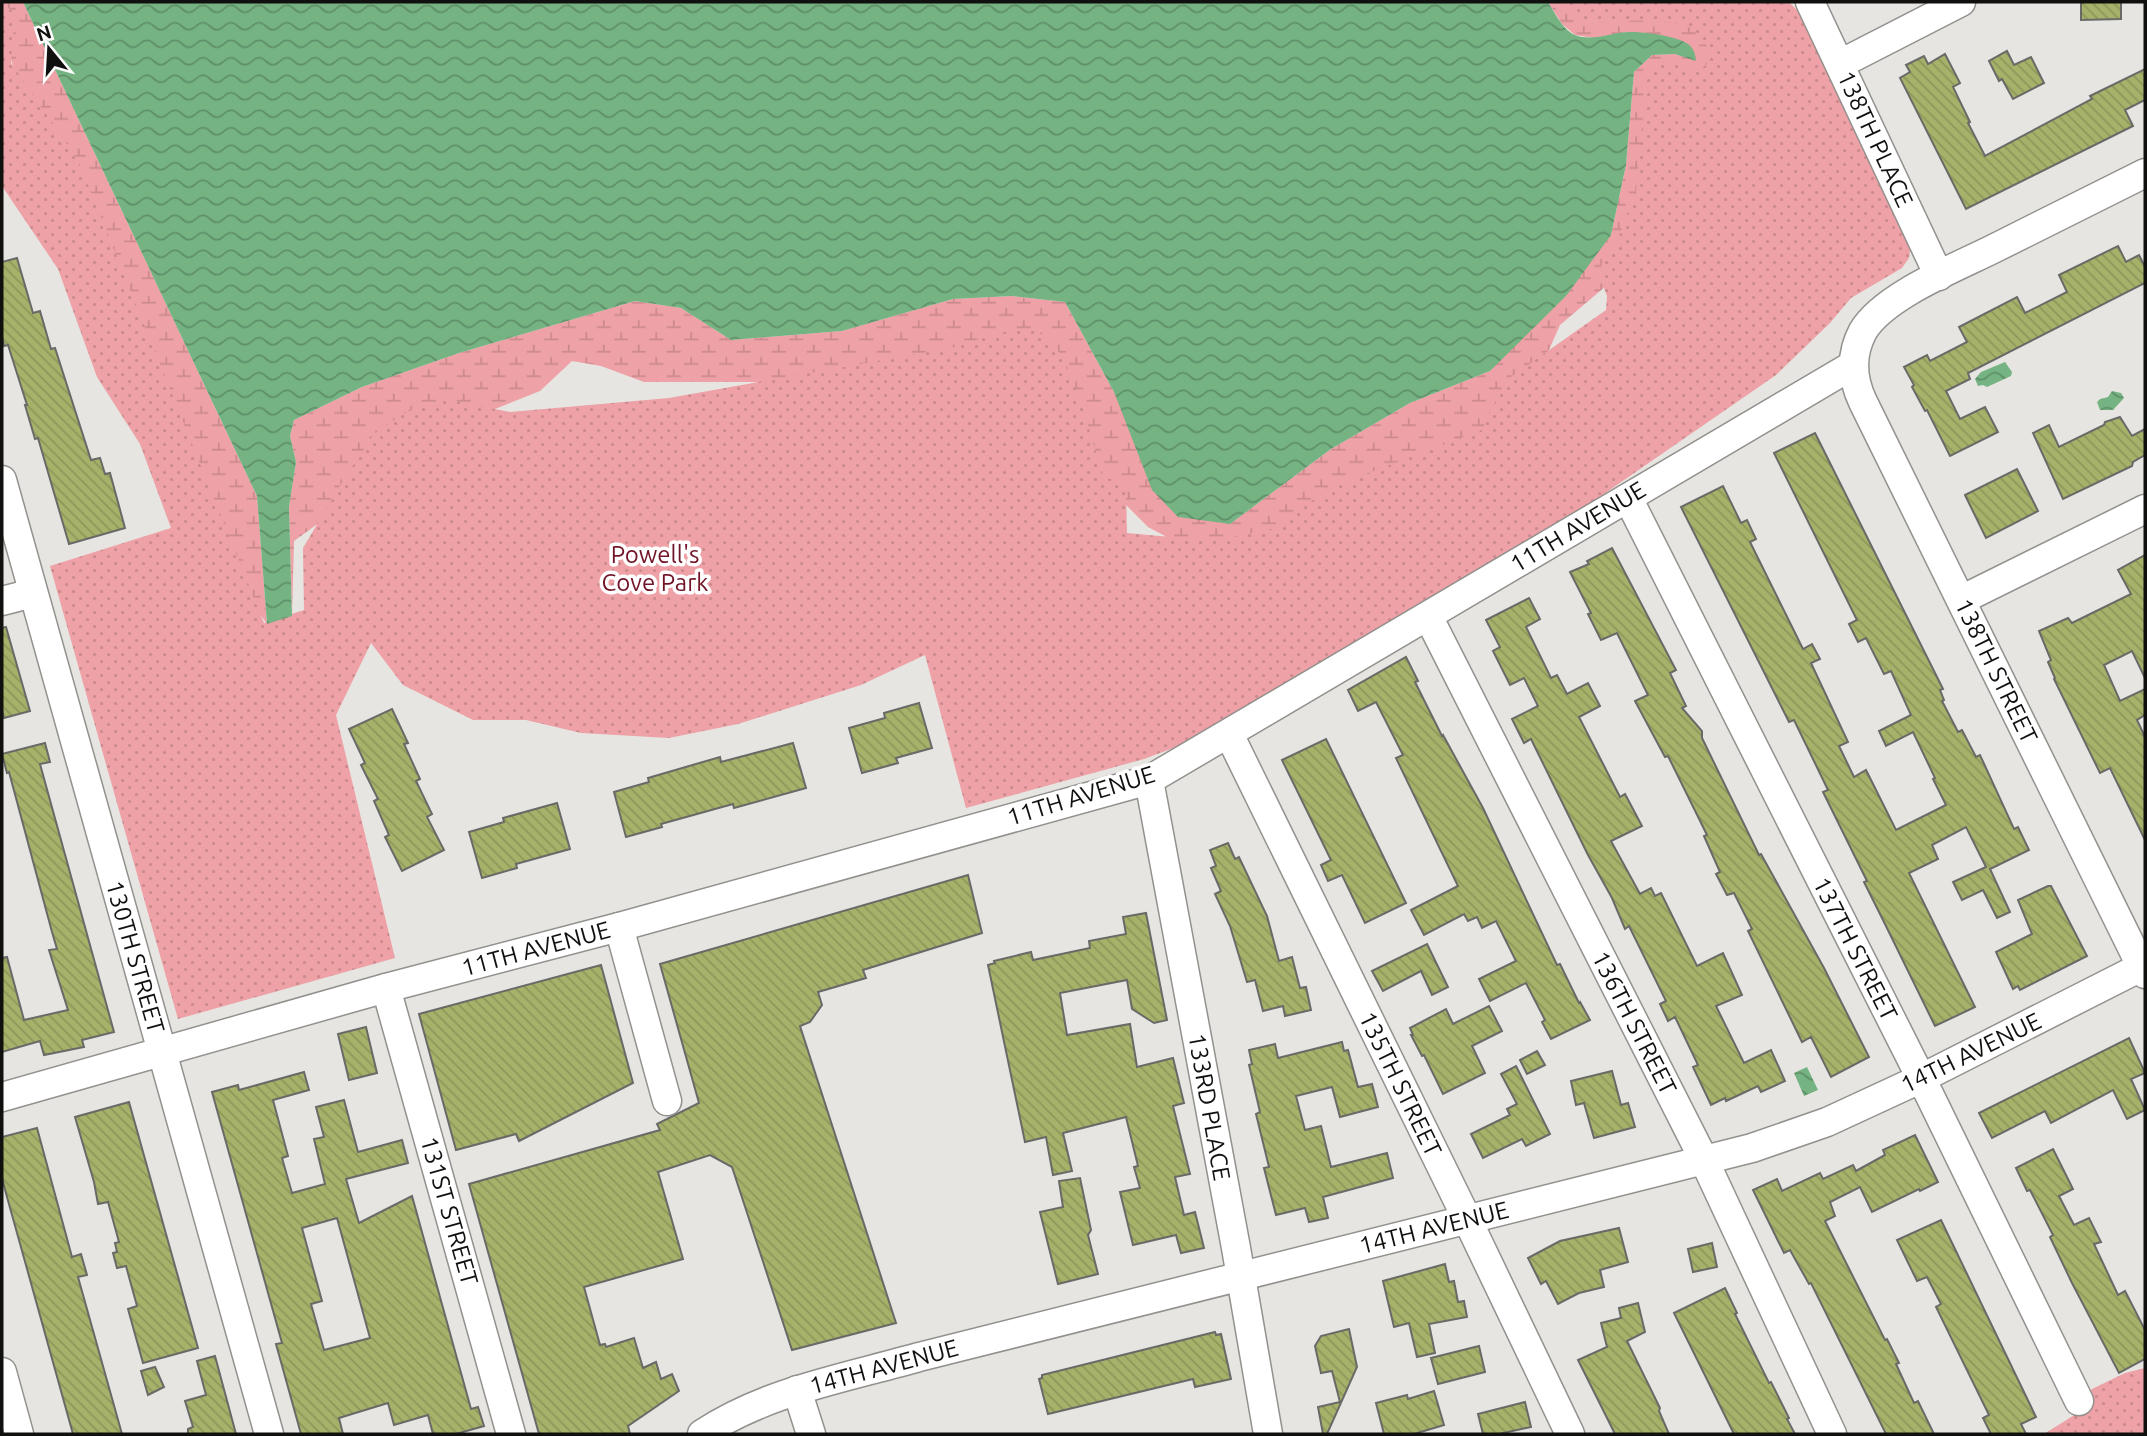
<svg xmlns="http://www.w3.org/2000/svg" width="2147" height="1436" viewBox="0 0 2147 1436" font-family="Ubuntu,sans-serif">
	<style>
		.wetland { fill: url(#wetland-marsh) }
		.park { fill: url(#park-dots) }
		.water { fill: url(#water-waves) }
		.building { fill: url(#building-back-hatch); stroke: #696a67; stroke-width: 2; fill-rule: evenodd }
		.lines { fill: none; stroke-linecap: round; stroke-linejoin: round }
		.minor-casing { stroke: #93918e; stroke-width: 31 }
		.minor { stroke: #fff; stroke-width: 28 }
		.labels { text-anchor: middle; stroke-width: 7; stroke-linejoin: round; paint-order: stroke }
		.street-label { font-size: 24px; fill: #10100e; stroke: #fff }
		.park-label { font-size: 24px; fill: #711427; stroke: #fff }
	</style>
	<defs>
		<pattern id="wetland-marsh" width="20" height="14" patternUnits="userSpaceOnUse" patternTransform="scale(1.75)"><rect width="20" height="14" fill="#eea1a6"/><path d="M1 5h8M5 5V1M11 12h8M15 12V8" fill="none" stroke="#cb8a8e"/></pattern>
		<pattern id="park-dots" width="8" height="8" patternUnits="userSpaceOnUse" patternTransform="scale(1.75)"><rect width="8" height="8" fill="#eea1a6"/><path d="M2 2h.1M6 6h.1" fill="none" stroke="#cb8a8e" stroke-width="1.8" stroke-linecap="round"/></pattern>
		<pattern id="water-waves" width="16" height="10" patternUnits="userSpaceOnUse" patternTransform="scale(1.75)"><rect width="16" height="10" fill="#76b382"/><path d="M0 5q4-4 8 0t8 0" fill="none" stroke="#5f9069"/></pattern>
		<pattern id="building-back-hatch" width="6" height="6" patternUnits="userSpaceOnUse" patternTransform="scale(1.75)"><rect width="6" height="6" fill="#a6b169"/><path d="M-1 5l2 2M0 0l6 6M5-1l2 2" fill="none" stroke="#8e975a"/></pattern>
	</defs>
	<rect width="100%" height="100%" fill="#e7e5e1"/>
	<!-- wetland -->
	<g class="wetland">
		<polygon points="2,2 23,2 257,496 267,624 219,557 33,128 2,31"/>
		<polygon points="1548,2 1638,2 1703,23 1738,55 1619,275 1560,325 1537,377 1495,435 1346,513 1197,553 1148,527 1096,475 798,382 644,382 601,366 572,361 540,391 490,411 334,512 294,541 292,616 289,507 296,462 290,436 294,420 362,387 459,353 635,301 681,308 731,340 842,331 953,299 1012,296 1065,302 1114,392 1230,524 1331,449 1410,403 1490,371 1611,235 1626,165 1634,72 1652,55 1675,54 1696,60 1626,32 1593,38 1575,35 1562,24"/>
	</g>
	<!-- park -->
	<g class="park">
		<path d="M 1559,2 L 1789,2 L 1798,11 L 1906,225 L 1911,242 L 1909,258 L 1902,268 L 1851,298 L 1830,323 L 1776,375 L 1533,543 L 1208,735 L 1144,759 L 966,808 L 925,655 L 861,685 L 738,724 L 669,738 L 581,733 L 526,720 L 473,720 L 403,685 L 371,643 L 336,715 L 395,958 L 178,1019 L 50,566 L 171,528 L 140,444 L 97,377 L 58,269 L 2,186 L 2,3 L 15,13 L 11,63 L 78,160 L 264,623 L 304,610 L 303,548 L 344,479 L 374,434 L 409,410 L 449,400 L 510,412 L 669,398 L 956,347 C 971,342 1015,326 1029,329 C 1036,331 1048,337 1052,342 C 1077,374 1091,439 1104,478 L 1116,480 L 1126,491 L 1127,533 L 1214,541 L 1276,528 L 1329,488 L 1482,430 L 1505,381 L 1606,310 L 1607,296 L 1600,278 L 1602,262 L 1615,247 L 1636,191 L 1647,75 C 1664,54 1674,62 1696,70 L 1705,66 L 1711,57 C 1707,46 1704,37 1693,30 C 1673,15 1610,22 1584,24 Z"/>
		<polygon points="2145,1368 2145,1434 2044,1434 2076,1414 2092,1389 2125,1373"/>
	</g>
	<!-- water -->
	<g class="water">
		<path d="M 23,2 L 1548,2 C 1555,13 1563,30 1575,35 C 1592,42 1612,32 1629,32 C 1646,32 1660,34 1677,39 C 1689,43 1695,47 1696,61 L 1675,54 L 1652,55 L 1634,72 L 1626,165 L 1611,235 L 1566,296 L 1490,371 L 1410,403 L 1331,449 L 1230,524 L 1178,517 L 1152,490 L 1114,392 L 1065,302 L 1012,296 L 953,299 L 842,331 L 731,340 L 681,308 L 635,301 L 459,353 L 362,387 L 294,420 L 290,436 L 296,462 L 289,507 L 292,616 L 267,624 L 257,496 Z"/>
		<polygon points="2005,362 2012,372 2011,376 1987,387 1983,385 1978,386 1975,379 1981,372"/>
		<polygon points="2112,391 2121,393 2124,398 2113,410 2100,410 2097,402 2100,399 2108,397"/>
		<polygon points="1807,1067 1818,1090 1804,1096 1794,1073"/>
	</g>
	<!-- building -->
	<g class="building">
		<polygon points="2081,2 2121,2 2121,19 2081,20"/>
		<polygon points="2007,51 2014,65 2031,57 2044,83 2013,99 2002,79 1999,81 1989,61"/>
		<polygon points="1945,54 1960,83 1953,87 1970,122 1968,123 1985,156 2092,99 2090,96 2145,69 2145,100 2125,110 2133,126 1966,209 1900,78 1910,72 1906,65 1924,56 1928,64"/>
		<polygon points="2118,246 2126,262 2139,255 2145,267 2145,283 1968,373 1970,379 1946,391 1960,419 1985,407 1998,432 1950,456 1927,410 1925,411 1912,387 1914,385 1904,367 1927,355 1930,361 1967,342 1959,327 2017,297 2025,313 2067,292 2059,275"/>
		<polygon points="17,258 33,313 40,311 51,349 55,348 91,460 100,458 105,474 110,473 125,528 69,544 38,438 35,439 25,405 27,405 8,345 4,346 2,337 2,262"/>
		<polygon points="2120,417 2132,436 2145,429 2145,455 2133,462 2132,466 2063,499 2033,433 2049,425 2059,447 2104,425 2105,422"/>
		<polygon points="1815,433 1943,689 1940,690 1944,700 1942,701 1958,732 1962,730 1976,757 1980,755 2014,829 2018,827 2029,850 1990,869 2010,912 1997,918 1983,890 1962,900 1953,882 1986,867 1966,827 1932,845 1938,859 1909,873 1975,1007 1935,1026 1883,920 1864,882 1867,881 1823,792 1828,790 1794,720 1789,722 1681,507 1723,486 1740,521 1741,523 1747,520 1756,539 1750,542 1752,546 1802,647 1803,649 1812,644 1820,659 1811,663 1848,742 1839,746 1854,777 1866,770 1896,830 1946,805 1933,779 1935,778 1913,732 1886,746 1879,731 1911,715 1891,671 1884,674 1866,638 1858,642 1849,624 1857,620 1774,453"/>
		<polygon points="2017,469 2038,511 1986,538 1965,495"/>
		<polygon points="1612,548 1676,670 1670,673 1686,706 1682,708 1702,731 1702,738 1759,855 1761,854 1824,968 1869,1057 1831,1077 1811,1037 1802,1042 1748,931 1752,929 1734,893 1727,895 1716,874 1720,872 1704,836 1707,835 1668,756 1665,757 1635,701 1648,695 1617,633 1601,640 1588,614 1591,613 1570,572 1589,564 1587,561"/>
		<polygon points="2145,555 2145,678 2132,651 2104,665 2120,701 2145,689 2145,715 2137,720 2145,737 2145,840 2110,768 2100,773 2054,679 2055,678 2048,662 2051,660 2039,631 2068,618 2072,623 2131,594 2118,570"/>
		<polygon points="1529,598 1540,619 1526,627 1551,678 1557,675 1567,694 1588,683 1600,706 1579,717 1620,797 1625,794 1642,826 1611,841 1640,894 1651,888 1655,896 1661,893 1697,966 1723,953 1742,995 1716,1006 1744,1063 1771,1050 1785,1081 1761,1092 1758,1086 1726,1101 1725,1098 1711,1105 1693,1067 1698,1065 1675,1017 1668,1021 1660,1004 1666,1001 1629,926 1625,929 1612,898 1588,855 1531,739 1524,743 1512,719 1538,706 1524,678 1510,685 1493,651 1500,647 1486,620"/>
		<polygon points="6,627 30,711 4,718 2,710 2,628"/>
		<polygon points="1406,657 1418,681 1415,682 1442,736 1443,735 1483,808 1557,965 1560,964 1579,1003 1580,1002 1590,1020 1551,1039 1542,1022 1545,1020 1526,983 1490,1001 1479,979 1516,961 1496,921 1482,928 1477,917 1468,921 1464,914 1424,935 1411,910 1458,886 1396,758 1403,755 1376,702 1358,711 1348,690"/>
		<polygon points="919,703 932,748 896,758 898,763 862,773 849,728 885,718 884,713"/>
		<polygon points="392,709 408,743 404,744 420,779 416,781 432,814 427,817 444,850 402,871 385,837 389,835 374,801 378,799 361,765 365,763 349,729"/>
		<polygon points="1326,739 1406,903 1365,923 1342,875 1328,881 1321,865 1331,860 1282,760"/>
		<polygon points="45,743 50,762 40,764 114,1032 82,1040 84,1047 44,1055 40,1041 2,1052 2,958 7,957 24,1020 68,1010 49,950 57,949 52,932 9,772 7,773 2,754"/>
		<polygon points="793,743 806,788 734,808 733,804 661,824 662,827 626,837 614,792 649,782 648,778 720,757 721,762"/>
		<polygon points="557,803 570,849 516,864 517,868 482,878 469,832 504,822 503,818"/>
		<polygon points="1228,843 1235,859 1239,857 1267,916 1279,961 1292,957 1300,988 1306,987 1311,1010 1285,1016 1283,1006 1263,1011 1255,980 1247,982 1230,926 1215,894 1221,891 1211,868 1216,866 1210,850"/>
		<polygon points="968,875 982,933 863,970 866,978 818,992 822,1005 810,1022 800,1026 896,1323 792,1350 732,1167 710,1155 658,1172 683,1259 584,1287 600,1345 605,1344 606,1347 634,1338 643,1368 656,1362 661,1379 672,1374 679,1391 628,1426 630,1434 539,1434 469,1184 660,1130 657,1124 699,1103 660,964"/>
		<polygon points="2048,886 2051,886 2087,956 2020,990 2018,986 2013,989 1996,952 2032,934 2018,900"/>
		<polygon points="1146,913 1167,1020 1154,1023 1132,1009 1127,980 1060,993 1067,1035 1130,1024 1137,1067 1173,1058 1184,1103 1173,1106 1190,1174 1175,1177 1184,1215 1195,1212 1204,1248 1181,1253 1176,1235 1133,1245 1120,1192 1140,1188 1134,1167 1138,1166 1126,1117 1063,1133 1072,1171 1053,1175 1046,1137 1025,1142 988,965 995,963 994,961 1031,952 1033,960 1090,948 1089,941 1126,934 1123,917"/>
		<polygon points="1427,944 1448,987 1432,995 1421,971 1383,991 1372,971"/>
		<polygon points="601,965 633,1083 519,1141 516,1134 456,1150 419,1014"/>
		<polygon points="1489,1006 1502,1031 1472,1046 1485,1073 1443,1094 1424,1055 1422,1056 1411,1035 1413,1035 1410,1028 1446,1009 1453,1024"/>
		<polygon points="366,1027 377,1073 349,1080 338,1034"/>
		<polygon points="2129,1038 2145,1073 2131,1079 2145,1110 2127,1119 2113,1090 2051,1123 2045,1111 1992,1138 1979,1113"/>
		<polygon points="1342,1042 1344,1051 1348,1050 1358,1087 1372,1084 1378,1107 1340,1117 1332,1087 1296,1096 1305,1130 1321,1126 1331,1167 1387,1153 1393,1178 1323,1197 1328,1218 1309,1222 1305,1208 1276,1215 1264,1168 1269,1167 1256,1114 1260,1112 1249,1065 1252,1064 1249,1050 1275,1044 1278,1058"/>
		<polygon points="1537,1051 1545,1065 1527,1074 1520,1060"/>
		<polygon points="1516,1066 1550,1134 1526,1146 1522,1139 1483,1158 1471,1134 1510,1115 1507,1109 1517,1104 1501,1074"/>
		<polygon points="1612,1071 1621,1105 1628,1103 1635,1127 1594,1138 1584,1103 1576,1105 1571,1081"/>
		<path d="M 304,1072 L 309,1090 L 273,1100 L 288,1156 L 282,1158 L 292,1193 L 325,1184 L 314,1139 L 324,1137 L 316,1107 L 344,1100 L 358,1152 L 402,1140 L 408,1163 L 346,1179 L 359,1223 L 412,1196 L 471,1409 L 478,1407 L 484,1426 L 456,1434 L 433,1434 L 428,1415 L 394,1425 L 388,1403 L 339,1418 L 343,1434 L 301,1434 L 276,1344 L 282,1343 L 212,1092 L 238,1085 L 239,1090 ZM 337,1218 L 370,1338 L 324,1350 L 311,1304 L 322,1301 L 302,1228 Z"/>
		<polygon points="129,1102 198,1348 143,1363 128,1309 137,1306 126,1266 117,1268 113,1253 117,1252 115,1243 119,1242 108,1202 98,1204 94,1182 75,1117"/>
		<polygon points="37,1128 72,1257 81,1254 87,1275 78,1277 122,1434 73,1434 7,1197 2,1178 2,1137"/>
		<polygon points="1915,1135 1938,1182 1920,1191 1919,1189 1872,1212 1860,1187 1830,1202 1835,1216 1825,1221 1885,1340 1887,1339 1899,1363 1896,1364 1914,1403 1918,1401 1934,1434 1886,1434 1811,1283 1809,1284 1790,1250 1784,1253 1753,1190 1777,1179 1782,1191 1820,1173 1823,1179 1853,1165 1856,1171 1885,1155 1883,1150"/>
		<polygon points="2053,1149 2073,1189 2059,1196 2074,1225 2089,1218 2101,1242 2094,1244 2118,1295 2125,1291 2145,1330 2145,1359 2119,1373 2072,1283 2050,1237 2053,1235 2030,1190 2027,1191 2016,1168"/>
		<polygon points="1080,1178 1091,1230 1088,1235 1098,1274 1058,1284 1040,1212 1063,1207 1059,1181"/>
		<polygon points="1941,1220 2036,1417 2021,1424 2026,1434 1991,1434 1983,1418 1989,1415 1936,1307 1941,1304 1927,1277 1917,1281 1897,1240"/>
		<polygon points="1619,1228 1628,1262 1600,1270 1604,1287 1579,1293 1558,1304 1546,1281 1541,1284 1528,1258 1560,1241"/>
		<polygon points="1712,1243 1717,1267 1693,1272 1688,1249"/>
		<polygon points="1445,1264 1449,1282 1454,1281 1458,1302 1464,1301 1467,1317 1429,1324 1435,1353 1417,1357 1409,1323 1394,1327 1383,1281"/>
		<polygon points="1725,1288 1737,1313 1735,1314 1769,1383 1771,1382 1789,1418 1787,1419 1795,1434 1734,1434 1674,1313"/>
		<polygon points="1638,1303 1645,1332 1627,1341 1660,1408 1659,1411 1669,1434 1615,1434 1578,1360 1607,1347 1601,1323 1621,1318 1619,1308"/>
		<polygon points="1349,1329 1357,1367 1327,1434 1323,1434 1318,1407 1340,1402 1332,1371 1321,1373 1315,1346 1321,1336"/>
		<polygon points="1215,1332 1216,1335 1221,1334 1231,1379 1195,1387 1193,1379 1048,1414 1039,1379 1042,1378 1042,1375"/>
		<polygon points="1479,1346 1485,1372 1438,1384 1431,1358"/>
		<polygon points="215,1356 236,1434 188,1434 188,1429 193,1427 185,1401 206,1395 197,1361"/>
		<polygon points="155,1367 164,1387 148,1395 141,1371"/>
		<polygon points="1434,1391 1444,1425 1414,1434 1384,1434 1376,1403 1407,1395 1408,1399"/>
		<polygon points="1525,1402 1531,1427 1499,1434 1483,1434 1478,1414"/>
	</g>
	<g class="lines">
		<!-- minor casing -->
		<g class="minor-casing">
			<g id="minor">
				<polyline points="1810,2 1939,276"/>
				<polyline points="1840,64 1961,2"/>
				<path d="M 2145,173 C 2096,197 2047,222 1997,247 C 1960,266 1884,295 1863,331 C 1850,355 1852,379 1863,402 L 2145,974"/>
				<polyline points="2,480 269,1434"/>
				<polyline points="1628,498 1930,1096 2079,1401"/>
				<polyline points="1961,600 2145,509"/>
				<polyline points="2,601 33,593"/>
				<polyline points="1428,616 1704,1160 1832,1434"/>
				<polyline points="1229,734 1467,1219 1570,1434"/>
				<polyline points="1149,780 1236,1248 1268,1434"/>
				<polyline points="619,927 667,1101"/>
				<polyline points="386,988 511,1434"/>
				<polyline points="2,1097 386,988 619,927 1149,780 1853,365"/>
				<polyline points="2,1372 19,1434"/>
				<polyline points="797,1390 811,1434"/>
				<path d="M 702,1434 C 767,1391 845,1378 919,1357 L 1752,1148 L 1827,1122 L 1920,1079 L 2145,965"/>
			</g>
		</g>
		<!-- minor -->
		<use href="#minor" class="minor"/>
	</g>
	<g class="labels">
		<!-- street labels -->
		<g class="street-label">
			<text transform="translate(1875 139) rotate(65)" y="8">138TH PLACE</text>
			<text transform="translate(1578 527) rotate(-31)" y="8">11TH AVENUE</text>
			<text transform="translate(1996 671) rotate(64)" y="8">138TH STREET</text>
			<text transform="translate(1081 796) rotate(-17)" y="8">11TH AVENUE</text>
			<text transform="translate(536 949) rotate(-15)" y="8">11TH AVENUE</text>
			<text transform="translate(1855 949) rotate(63)" y="8">137TH STREET</text>
			<text transform="translate(135 957) rotate(74)" y="8">130TH STREET</text>
			<text transform="translate(1634 1023) rotate(63)" y="8">136TH STREET</text>
			<text transform="translate(1971 1053) rotate(-26)" y="8">14TH AVENUE</text>
			<text transform="translate(1400 1084) rotate(64)" y="8">135TH STREET</text>
			<text transform="translate(1209 1107) rotate(80)" y="8">133RD PLACE</text>
			<text transform="translate(449 1211) rotate(74)" y="8">131ST STREET</text>
			<text transform="translate(1434 1228) rotate(-14)" y="8">14TH AVENUE</text>
			<text transform="translate(884 1367) rotate(-15)" y="8">14TH AVENUE</text>
		</g>
		<!-- park labels -->
		<g class="park-label">
			<text x="655" y="563">Powell's<tspan x="655" dy="28">Cove Park</tspan></text>
		</g>
	</g>
	<!-- border -->
	<rect width="2147" height="1436" fill="none" stroke="#10100e" stroke-width="7"/>
	<!-- north arrow -->
	<g transform="translate(49 49) rotate(342)" stroke="#ffffff" stroke-width="5" paint-order="stroke">
	<path d="M0-5L12 26L0 18L-12 26Z" fill="#10100e"/>
	<text y="-10" font-size="19" font-weight="bold" text-anchor="middle" fill="#10100e">N</text>
	</g>
</svg>
